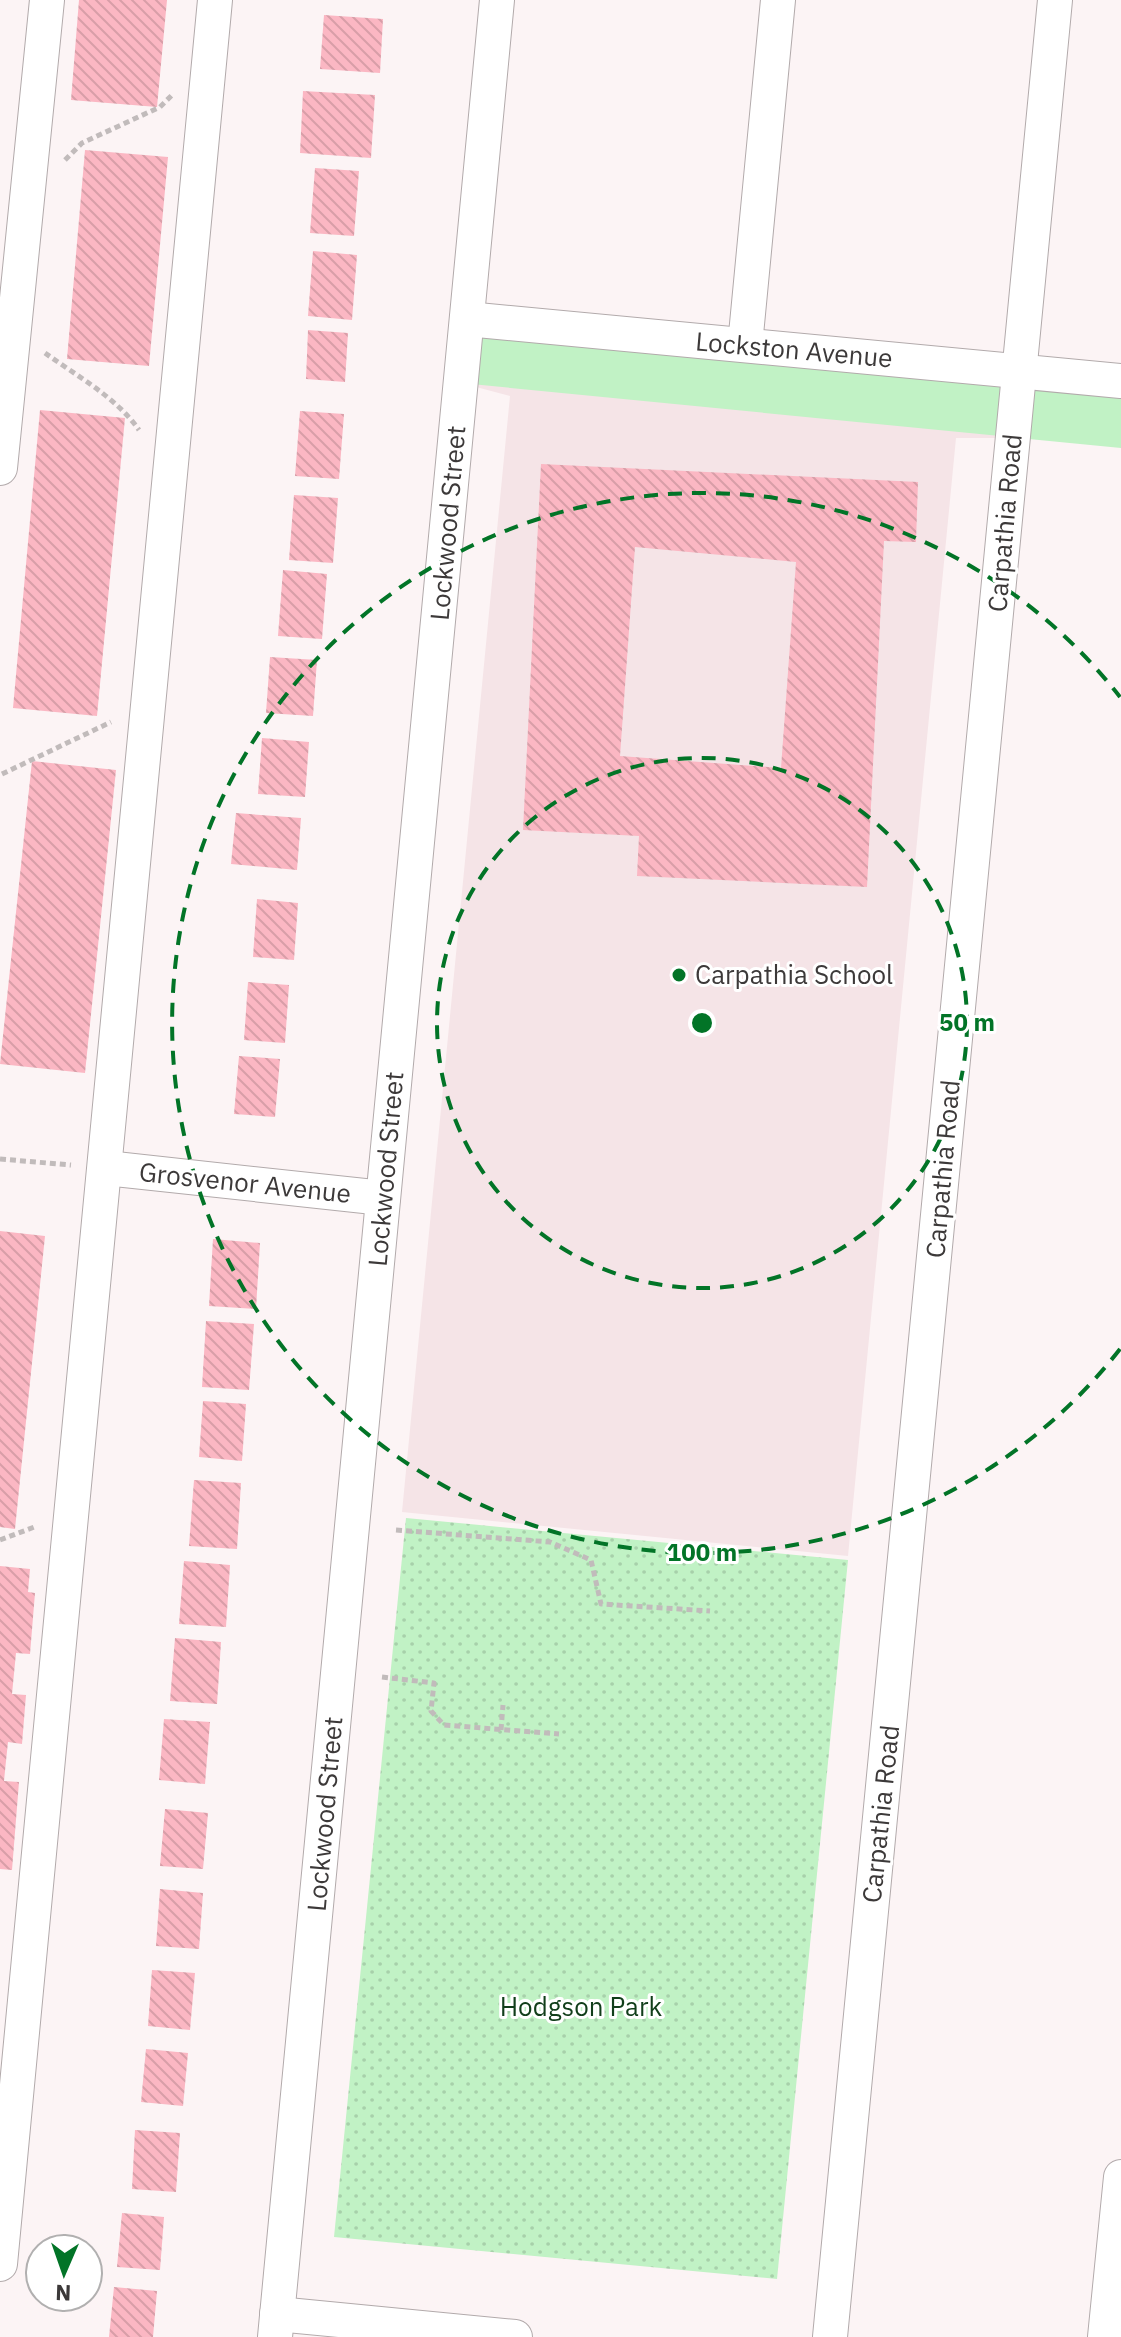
<svg xmlns="http://www.w3.org/2000/svg" width="1121" height="2337" viewBox="0 0 1121 2337" font-family="'IBM Plex Sans',sans-serif">
	<style>
		.built { fill: #f5e4e7 }
		.grass { fill: #c1f2c5 }
		.park { fill: url(#park-dots) }
		.building { fill: url(#building-back-hatch); fill-rule: evenodd }
		.lines { fill: none; stroke-linecap: round; stroke-linejoin: round }
		.minor-casing { stroke: #b2aaab; stroke-width: 36 }
		.path { stroke: #c1bbbb; stroke-width: 5; stroke-dasharray: 6 4; stroke-linecap: butt }
		.minor { stroke: #fff; stroke-width: 34 }
		.ring { fill: none; stroke: #027427; stroke-width: 4; stroke-dasharray: 14 10 }
		.poi-dot { fill: #027427; stroke: #fff; stroke-width: 3 }
		.labels { text-anchor: middle; stroke-width: 6; stroke-linejoin: round; paint-order: stroke }
		.street-label { font-size: 26px; fill: #3c3939; stroke: #fff }
		.poi-label { font-size: 26px; fill: #3c3939; stroke: #fff; text-anchor: start }
		.park-label { font-size: 26px; fill: #113e1a; stroke: #fff }
		.centre { fill: #027427; stroke: #fff; stroke-width: 4 }
		.ring-label { font-size: 24px; text-anchor: middle; font-weight: bold; fill: #027427; stroke: #fff; stroke-width: 6; stroke-linejoin: round; paint-order: stroke }
	</style>
	<defs>
		<pattern id="park-dots" width="8" height="8" patternUnits="userSpaceOnUse" patternTransform="scale(2)"><rect width="8" height="8" fill="#c1f2c5"/><path d="M2 2h.1M6 6h.1" fill="none" stroke="#a7d0aa" stroke-width="1.8" stroke-linecap="round"/></pattern>
		<pattern id="building-back-hatch" width="6" height="6" patternUnits="userSpaceOnUse" patternTransform="scale(2)"><rect width="6" height="6" fill="#fbb7c3"/><path d="M-1 5l2 2M0 0l6 6M5-1l2 2" fill="none" stroke="#d89ea8"/></pattern>
	</defs>
	<rect width="100%" height="100%" fill="#fcf4f5"/>
	<!-- built -->
	<polygon class="built" points="467,319 1013,438 956,438 848,1556 402,1512 510,396 461,383"/>
	<!-- grass -->
	<polygon class="grass" points="467,319 1121,381 1121,448 461,383"/>
	<!-- park -->
	<polygon class="park" points="406,1518 848,1560 777,2279 334,2237"/>
	<!-- building -->
	<g class="building">
		<polygon points="79,0 167,0 157,107 71,100"/>
		<polygon points="324,15 383,19 380,73 320,69"/>
		<polygon points="303,91 375,95 371,158 300,153"/>
		<polygon points="85,150 168,157 149,366 67,359"/>
		<polygon points="315,168 359,171 354,236 310,233"/>
		<polygon points="313,251 357,255 352,320 308,316"/>
		<polygon points="308,330 348,333 345,382 306,379"/>
		<polygon points="40,410 125,418 97,716 13,708"/>
		<polygon points="300,411 344,414 339,479 295,476"/>
		<path d="M 541,464 L 918,482 L 916,542 L 884,541 L 867,887 L 637,876 L 639,836 L 523,830 ZM 635,547 L 796,562 L 781,768 L 620,756 Z"/>
		<polygon points="294,495 338,498 333,563 289,560"/>
		<polygon points="283,570 327,574 322,639 278,636"/>
		<polygon points="270,657 317,660 313,716 266,713"/>
		<polygon points="262,738 309,742 305,797 258,794"/>
		<polygon points="32,761 116,770 85,1073 0,1064"/>
		<polygon points="236,813 301,818 297,870 231,864"/>
		<polygon points="257,899 298,903 294,960 253,957"/>
		<polygon points="248,982 289,985 285,1043 244,1040"/>
		<polygon points="239,1056 280,1059 275,1117 234,1114"/>
		<polygon points="0,1231 45,1236 15,1529 0,1527"/>
		<polygon points="213,1239 260,1243 256,1309 209,1306"/>
		<polygon points="206,1321 254,1324 249,1390 202,1387"/>
		<polygon points="203,1401 246,1404 242,1461 199,1457"/>
		<polygon points="194,1480 241,1483 237,1549 189,1546"/>
		<polygon points="184,1561 230,1565 226,1627 179,1624"/>
		<polygon points="0,1566 30,1569 28,1592 35,1593 30,1654 16,1653 12,1694 26,1695 22,1744 8,1742 6,1761 4,1781 19,1782 12,1870 0,1869"/>
		<polygon points="175,1638 221,1642 217,1704 170,1701"/>
		<polygon points="164,1719 210,1722 205,1784 159,1780"/>
		<polygon points="165,1809 208,1813 203,1869 160,1866"/>
		<polygon points="160,1889 203,1893 199,1949 156,1946"/>
		<polygon points="152,1970 195,1973 190,2030 148,2026"/>
		<polygon points="146,2049 188,2053 183,2106 141,2102"/>
		<polygon points="135,2130 180,2133 176,2192 132,2189"/>
		<polygon points="122,2213 164,2217 160,2270 117,2267"/>
		<polygon points="114,2287 157,2291 153,2337 109,2337"/>
	</g>
	<g class="lines">
		<!-- minor casing -->
		<g class="minor-casing">
			<g id="minor">
				<polyline points="467,319 1121,381"/>
				<polyline points="745,345 778,0"/>
				<polyline points="0,468 47,0"/>
				<polyline points="106,1168 383,1198"/>
				<polyline points="0,2264 215,0"/>
				<polyline points="277,2314 515,2337"/>
				<polyline points="275,2337 497,0"/>
				<polyline points="830,2337 1055,0"/>
				<polyline points="1105,2337 1121,2177"/>
			</g>
		</g>
		<!-- path -->
		<g class="path">
			<polyline points="65,160 82,143 160,107 172,95"/>
			<path d="M 45,353 C 77,376 117,398 139,430"/>
			<polyline points="2,774 111,722"/>
			<polyline points="0,1159 71,1165"/>
			<polyline points="396,1530 550,1542 591,1560 601,1604 710,1611"/>
			<polyline points="0,1540 37,1526"/>
			<polyline points="382,1677 434,1683 431,1711 444,1725 559,1734"/>
			<polyline points="501,1730 503,1705"/>
		</g>
		<!-- minor -->
		<use href="#minor" class="minor"/>
	</g>
	<!-- distance rings -->
	<g class="ring">
		<circle cx="702" cy="1023" r="265"/>
		<path d="M1120 1349A530 530 0 1 1 1120 697"/>
	</g>
	<!-- markers -->
	<circle class="poi-dot" cx="679" cy="975" r="8"/>
	<g class="labels">
		<!-- street labels -->
		<g class="street-label">
			<text transform="translate(794 350) rotate(5)" y="9">Lockston Avenue</text>
			<text transform="translate(448 523) rotate(-85)" y="9">Lockwood Street</text>
			<text transform="translate(1005 523) rotate(-85)" y="9">Carpathia Road</text>
			<text transform="translate(386 1169) rotate(-85)" y="9">Lockwood Street</text>
			<text transform="translate(943 1169) rotate(-85)" y="9">Carpathia Road</text>
			<text transform="translate(245 1183) rotate(6)" y="9">Grosvenor Avenue</text>
			<text transform="translate(325 1814) rotate(-85)" y="9">Lockwood Street</text>
			<text transform="translate(881 1814) rotate(-84)" y="9">Carpathia Road</text>
		</g>
		<!-- poi labels -->
		<g class="poi-label">
			<text x="695" y="984">Carpathia School</text>
		</g>
		<!-- park labels -->
		<g class="park-label">
			<text x="581" y="2016">Hodgson Park</text>
		</g>
	</g>
	<circle cx="702" cy="1023" r="12" class="centre"/>
	<g class="ring-label">
		<text x="967" y="1031">50 m</text>
		<text x="702" y="1561">100 m</text>
	</g>
	<!-- north arrow -->
	<g transform="translate(64 2273) rotate(182)"><circle r="38" fill="#ffffff" stroke="#b1b0b0" stroke-width="2"/>
	<path d="M0-6L14 30L0 20L-14 30Z" fill="#027427"/>
	<text y="-12" font-size="22" font-weight="bold" text-anchor="middle" fill="#3c3939">N</text>
	</g>
</svg>
